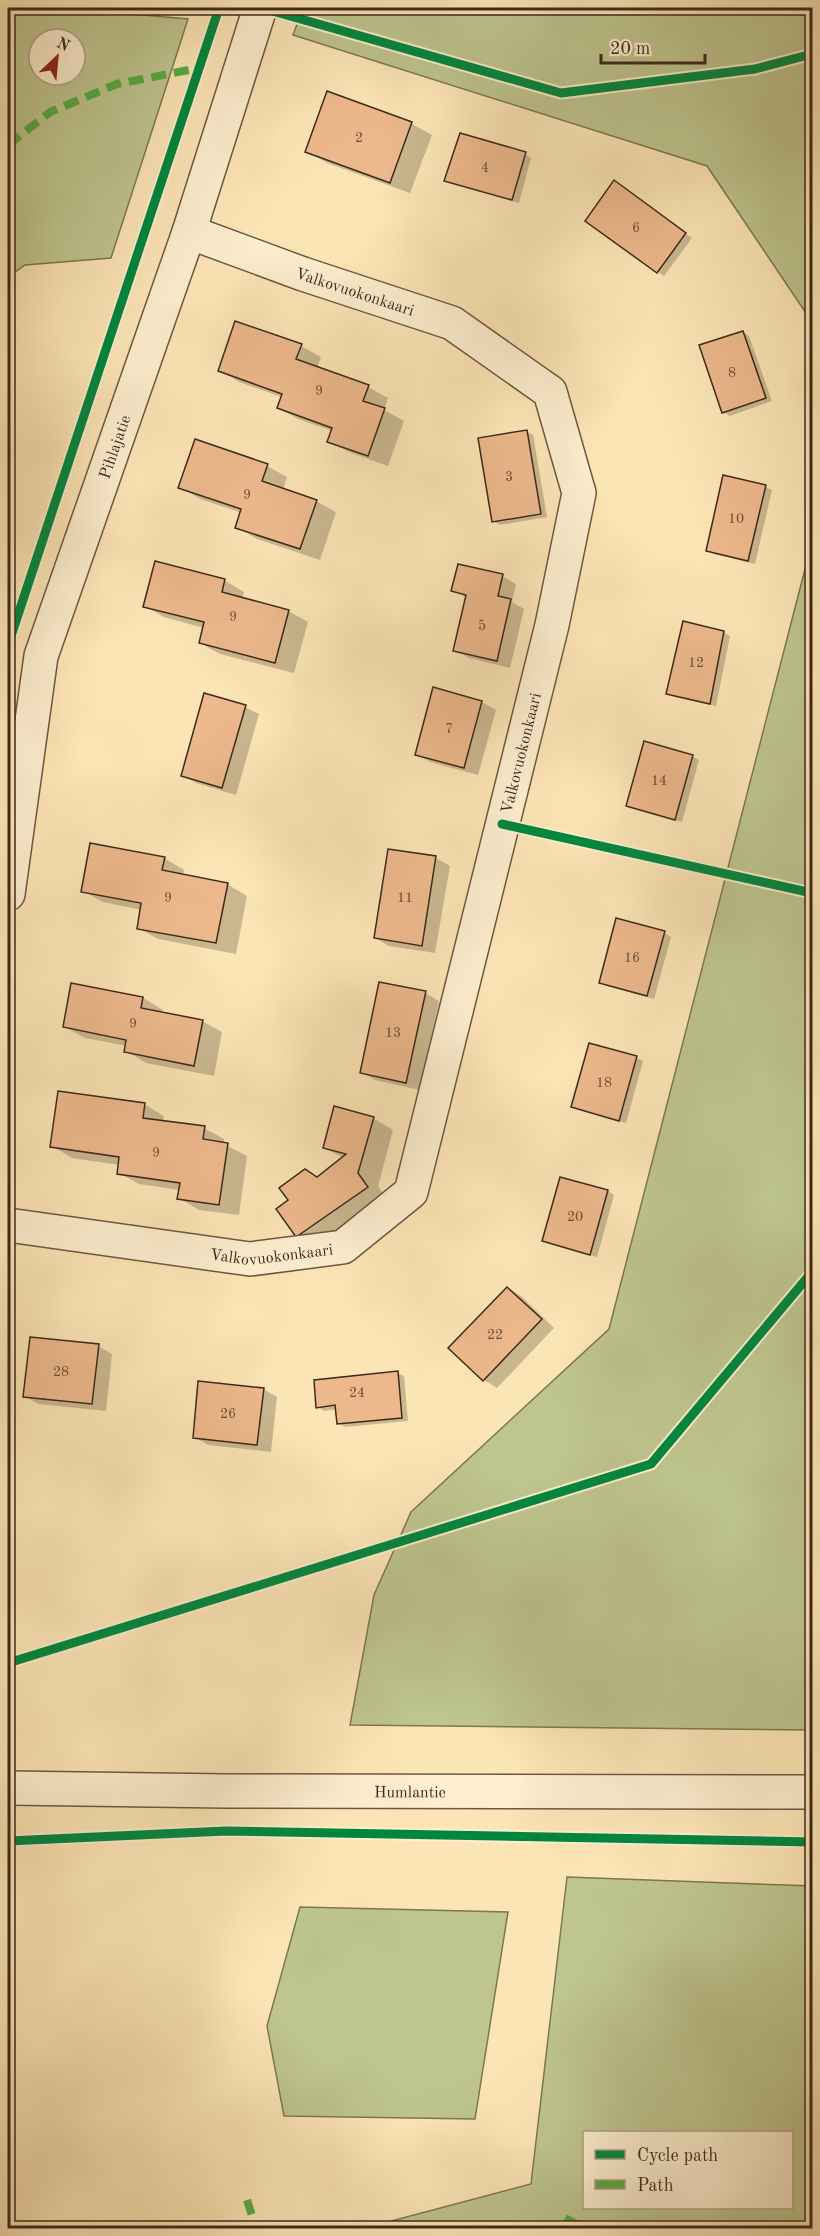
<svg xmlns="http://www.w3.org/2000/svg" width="820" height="2236" viewBox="0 0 820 2236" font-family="'Old Standard TT',serif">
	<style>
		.green { fill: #bec58e; stroke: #7d7754; stroke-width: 1.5; fill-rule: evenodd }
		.shadow { fill: #0003 }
		.building { fill: #edb98c; stroke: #3c291b; stroke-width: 1.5 }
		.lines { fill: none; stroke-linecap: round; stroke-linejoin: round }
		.minor-casing { stroke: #6c5842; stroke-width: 36 }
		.tertiary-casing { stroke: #6c5842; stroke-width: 36 }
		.minor { stroke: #fdeecf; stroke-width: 33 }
		.tertiary { stroke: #fdeecf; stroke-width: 33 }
		.quiet { stroke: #55ab43; stroke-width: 8; stroke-dasharray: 15 8; stroke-linecap: butt }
		.cycleway-casing { stroke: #fdeecf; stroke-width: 13 }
		.cycleway { stroke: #00873e; stroke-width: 9 }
		.labels { text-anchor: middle; stroke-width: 5; stroke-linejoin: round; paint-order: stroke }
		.number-label { font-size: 14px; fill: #684d37 }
		.street-label { font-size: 16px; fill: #3c291b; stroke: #fdeecf }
	</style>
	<rect width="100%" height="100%" fill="#fce5b5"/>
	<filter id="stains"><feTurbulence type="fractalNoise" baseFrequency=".00333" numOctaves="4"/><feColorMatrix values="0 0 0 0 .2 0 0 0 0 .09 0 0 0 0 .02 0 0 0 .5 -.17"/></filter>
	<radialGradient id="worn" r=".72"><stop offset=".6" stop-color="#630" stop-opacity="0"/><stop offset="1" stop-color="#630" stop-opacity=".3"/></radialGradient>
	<!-- green -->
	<g class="green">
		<path d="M 8,8 L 63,8 L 188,19 L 111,258 L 25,265 L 8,277 ZM 39,39 L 75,39 L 75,75 L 39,75 Z"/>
		<polygon points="303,8 812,8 812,322 707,166 293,35"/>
		<polygon points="812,542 812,1730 350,1725 374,1595 411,1512 609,1329"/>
		<path d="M 567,1877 L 812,1886 L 812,2228 L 365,2228 L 531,2184 ZM 792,2132 L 792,2208 L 584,2208 L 584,2132 Z"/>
		<polygon points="300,1907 508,1912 475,2119 284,2116 267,2026"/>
	</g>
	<!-- shadow -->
	<g class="shadow">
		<polygon points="328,93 412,124 432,135 410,193 327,163 307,151"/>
		<polygon points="525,154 531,158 519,203 452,184 446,181"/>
		<polygon points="621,186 692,238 664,276 587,220"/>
		<polygon points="743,332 749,336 772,401 730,416 723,412"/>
		<polygon points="301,346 321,357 317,368 368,387 388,398 384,410 404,421 388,466 349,452 329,441 333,431 298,419 278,408 282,397 239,382 220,370"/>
		<polygon points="526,431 533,435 547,517 500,525 493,521"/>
		<polygon points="267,466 287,477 283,490 316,501 336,512 320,560 257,539 237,527 242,513 200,499 180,487"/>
		<polygon points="765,487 772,490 755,564 714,554 707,550"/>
		<polygon points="502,576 516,584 512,602 524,609 510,668 469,658 455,650 467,598 453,590"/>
		<polygon points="224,580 244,592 242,599 288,611 308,622 294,673 220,654 200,643 204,628 164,617 144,606"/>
		<polygon points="723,632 730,636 716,706 674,697 668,693"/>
		<polygon points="434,689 482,702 496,710 478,775 430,762 416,754"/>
		<polygon points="245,707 259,714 236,795 196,783 182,775"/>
		<polygon points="692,756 699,760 682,822 634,809 628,805"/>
		<polygon points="389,850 436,858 450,866 435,953 389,946 375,938"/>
		<polygon points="164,858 184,870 183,875 227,884 247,896 236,954 158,939 138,928 142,910 103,902 83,891"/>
		<polygon points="617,920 664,933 671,937 654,999 607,986 600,982"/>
		<polygon points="425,993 439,1001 420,1090 375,1080 361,1072"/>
		<polygon points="143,998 163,1010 162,1013 202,1021 222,1032 214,1076 146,1063 126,1051 127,1046 85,1038 65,1027"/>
		<polygon points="590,1045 637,1058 643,1061 626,1123 579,1110 573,1107"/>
		<polygon points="144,1104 164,1116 163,1122 204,1128 224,1139 224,1144 247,1156 239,1215 199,1210 179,1198 180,1190 139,1184 119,1173 120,1165 72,1158 52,1146"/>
		<polygon points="373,1118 393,1130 378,1186 386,1198 317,1247 297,1236 343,1158 324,1147"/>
		<polygon points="561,1178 608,1191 614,1195 597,1257 550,1244 544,1240"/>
		<polygon points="507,1288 521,1296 554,1328 497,1388 484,1380"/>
		<polygon points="98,1346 112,1354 106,1411 38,1404 25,1396"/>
		<polygon points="397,1373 404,1376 408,1421 345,1427 338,1423 337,1409 324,1411 318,1407"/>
		<polygon points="263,1389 277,1397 271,1452 208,1445 194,1437"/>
	</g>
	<!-- building -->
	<g class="building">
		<polygon points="327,91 412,122 390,183 305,152"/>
		<polygon points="460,133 526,152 512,200 444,181"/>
		<polygon points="614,180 686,233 657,273 585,221"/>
		<polygon points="235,321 302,344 296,359 369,385 363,401 385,408 368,456 327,442 332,428 277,408 282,394 218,371"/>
		<polygon points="743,331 766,398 722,413 699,345"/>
		<polygon points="527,430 541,514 492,522 478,438"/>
		<polygon points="195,439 268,464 262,481 317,500 300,549 235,528 241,509 178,488"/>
		<polygon points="723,475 766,485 748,561 706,551"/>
		<polygon points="155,561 225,579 222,592 289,610 275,663 199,643 204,622 143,607"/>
		<polygon points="458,564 503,574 498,596 511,599 497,661 453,651 466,595 451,591"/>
		<polygon points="683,621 724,631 710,704 666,694"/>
		<polygon points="433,687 482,701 464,768 415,755"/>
		<polygon points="204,693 246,705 222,788 181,776"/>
		<polygon points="644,741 693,755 675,820 626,806"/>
		<polygon points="90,843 165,857 162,870 228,883 216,943 137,929 141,903 81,892"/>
		<polygon points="388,849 436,856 422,946 374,938"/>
		<polygon points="616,918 665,931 647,996 599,983"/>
		<polygon points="379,982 426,991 406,1083 360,1073"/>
		<polygon points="71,983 143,997 141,1008 203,1020 194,1066 124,1052 126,1040 63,1027"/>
		<polygon points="589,1043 637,1056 619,1121 571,1107"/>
		<polygon points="58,1091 145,1103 143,1118 205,1126 203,1139 228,1143 219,1205 177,1199 180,1183 117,1174 119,1157 50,1147"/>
		<polygon points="334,1106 374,1117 358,1173 368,1187 296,1237 276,1209 288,1200 279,1188 305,1169 317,1177 346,1154 323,1148"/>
		<polygon points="560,1177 608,1190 590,1255 542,1241"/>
		<polygon points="507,1287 542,1319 483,1381 448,1348"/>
		<polygon points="30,1337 99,1344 92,1404 23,1397"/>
		<polygon points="398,1371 402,1418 337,1424 335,1405 316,1408 314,1380"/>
		<polygon points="198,1381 264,1388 257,1445 193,1438"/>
	</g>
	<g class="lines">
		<!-- minor casing -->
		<g class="minor-casing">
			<g id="minor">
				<path id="s1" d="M 8,1225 L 250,1259 L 343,1247 L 411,1192 L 552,625 L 579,493 L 550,392 L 452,323 L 303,274 L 189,232"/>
			</g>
		</g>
		<!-- tertiary casing -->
		<g class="tertiary-casing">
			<g id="tertiary">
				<path id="s2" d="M 8,894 L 41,656 L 189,232 L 260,8"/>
				<path id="s3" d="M 8,1788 L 226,1791 L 812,1792"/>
			</g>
		</g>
		<!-- minor -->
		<use href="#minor" class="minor"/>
		<!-- tertiary -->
		<use href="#tertiary" class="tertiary"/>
		<!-- quiet -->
		<g class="quiet">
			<polyline points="8,145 50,112 117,84 199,68"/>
			<polyline points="247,2200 256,2228"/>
			<polyline points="565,2218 584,2228"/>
		</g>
		<!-- cycleway casing -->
		<g class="cycleway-casing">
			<g id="cycleway">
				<polyline points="262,8 561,93 755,69 812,54"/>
				<polyline points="8,645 219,8"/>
				<polyline points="502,824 812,893"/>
				<polyline points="8,1663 651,1464 812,1272"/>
				<polyline points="8,1841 226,1831 812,1842"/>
			</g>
		</g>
		<!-- cycleway -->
		<use href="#cycleway" class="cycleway"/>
	</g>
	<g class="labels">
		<!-- number labels -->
		<g class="number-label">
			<text x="359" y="142">2</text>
			<text x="485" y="172">4</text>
			<text x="636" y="232">6</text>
			<text x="732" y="377">8</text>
			<text x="319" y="395">9</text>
			<text x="509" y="481">3</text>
			<text x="247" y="499">9</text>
			<text x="736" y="523">10</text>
			<text x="233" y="621">9</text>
			<text x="482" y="630">5</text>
			<text x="696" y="667">12</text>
			<text x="449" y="733">7</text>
			<text x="659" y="785">14</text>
			<text x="168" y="902">9</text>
			<text x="405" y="902">11</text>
			<text x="632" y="962">16</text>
			<text x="133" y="1028">9</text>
			<text x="393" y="1037">13</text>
			<text x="604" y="1087">18</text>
			<text x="156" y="1157">9</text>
			<text x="575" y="1221">20</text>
			<text x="495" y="1339">22</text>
			<text x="61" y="1376">28</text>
			<text x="357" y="1397">24</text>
			<text x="228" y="1418">26</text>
		</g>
		<!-- street labels -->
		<g class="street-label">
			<text transform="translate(355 291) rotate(18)" y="6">Valkovuokonkaari</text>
			<text dy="6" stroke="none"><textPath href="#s2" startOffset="462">Pihlajatie</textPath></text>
			<text dy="6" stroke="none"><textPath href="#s1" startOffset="878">Valkovuokonkaari</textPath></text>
			<text dy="6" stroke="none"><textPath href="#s1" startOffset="266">Valkovuokonkaari</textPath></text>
			<text dy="6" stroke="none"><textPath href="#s3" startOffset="402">Humlantie</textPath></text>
		</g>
	</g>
	<!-- margin -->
	<rect width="820" height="2236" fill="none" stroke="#fce5b5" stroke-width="30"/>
	<rect x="9" y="9" width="802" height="2218" fill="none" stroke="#3c291b" stroke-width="3"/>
	<rect x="15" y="15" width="790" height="2206" fill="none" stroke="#3c291b" stroke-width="1.5"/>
	<!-- legend -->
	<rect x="583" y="2131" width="210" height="78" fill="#fdeecf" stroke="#b09f87" stroke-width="1.5"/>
	<rect x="595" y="2150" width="30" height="9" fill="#00873e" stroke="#b09f87" stroke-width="1.5"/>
	<text x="637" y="2161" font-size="18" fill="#3c291b">Cycle path</text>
	<rect x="595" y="2180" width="30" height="9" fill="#55ab43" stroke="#b09f87" stroke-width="1.5"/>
	<text x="637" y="2191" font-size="18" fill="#3c291b">Path</text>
	<!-- north arrow -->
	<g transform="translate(57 57) rotate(26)"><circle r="28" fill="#fdeecf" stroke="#b09f87" stroke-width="1.5"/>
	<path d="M0-4.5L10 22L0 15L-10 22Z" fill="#8f2418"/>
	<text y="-9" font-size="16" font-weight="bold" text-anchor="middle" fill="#3c291b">N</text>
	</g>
	<!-- scale -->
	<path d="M601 54v9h104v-9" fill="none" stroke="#3c291b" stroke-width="3"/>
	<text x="610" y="54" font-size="18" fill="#3c291b" stroke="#fdeecf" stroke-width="4.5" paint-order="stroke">20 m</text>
	<rect width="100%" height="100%" filter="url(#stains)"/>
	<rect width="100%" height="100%" fill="url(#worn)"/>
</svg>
